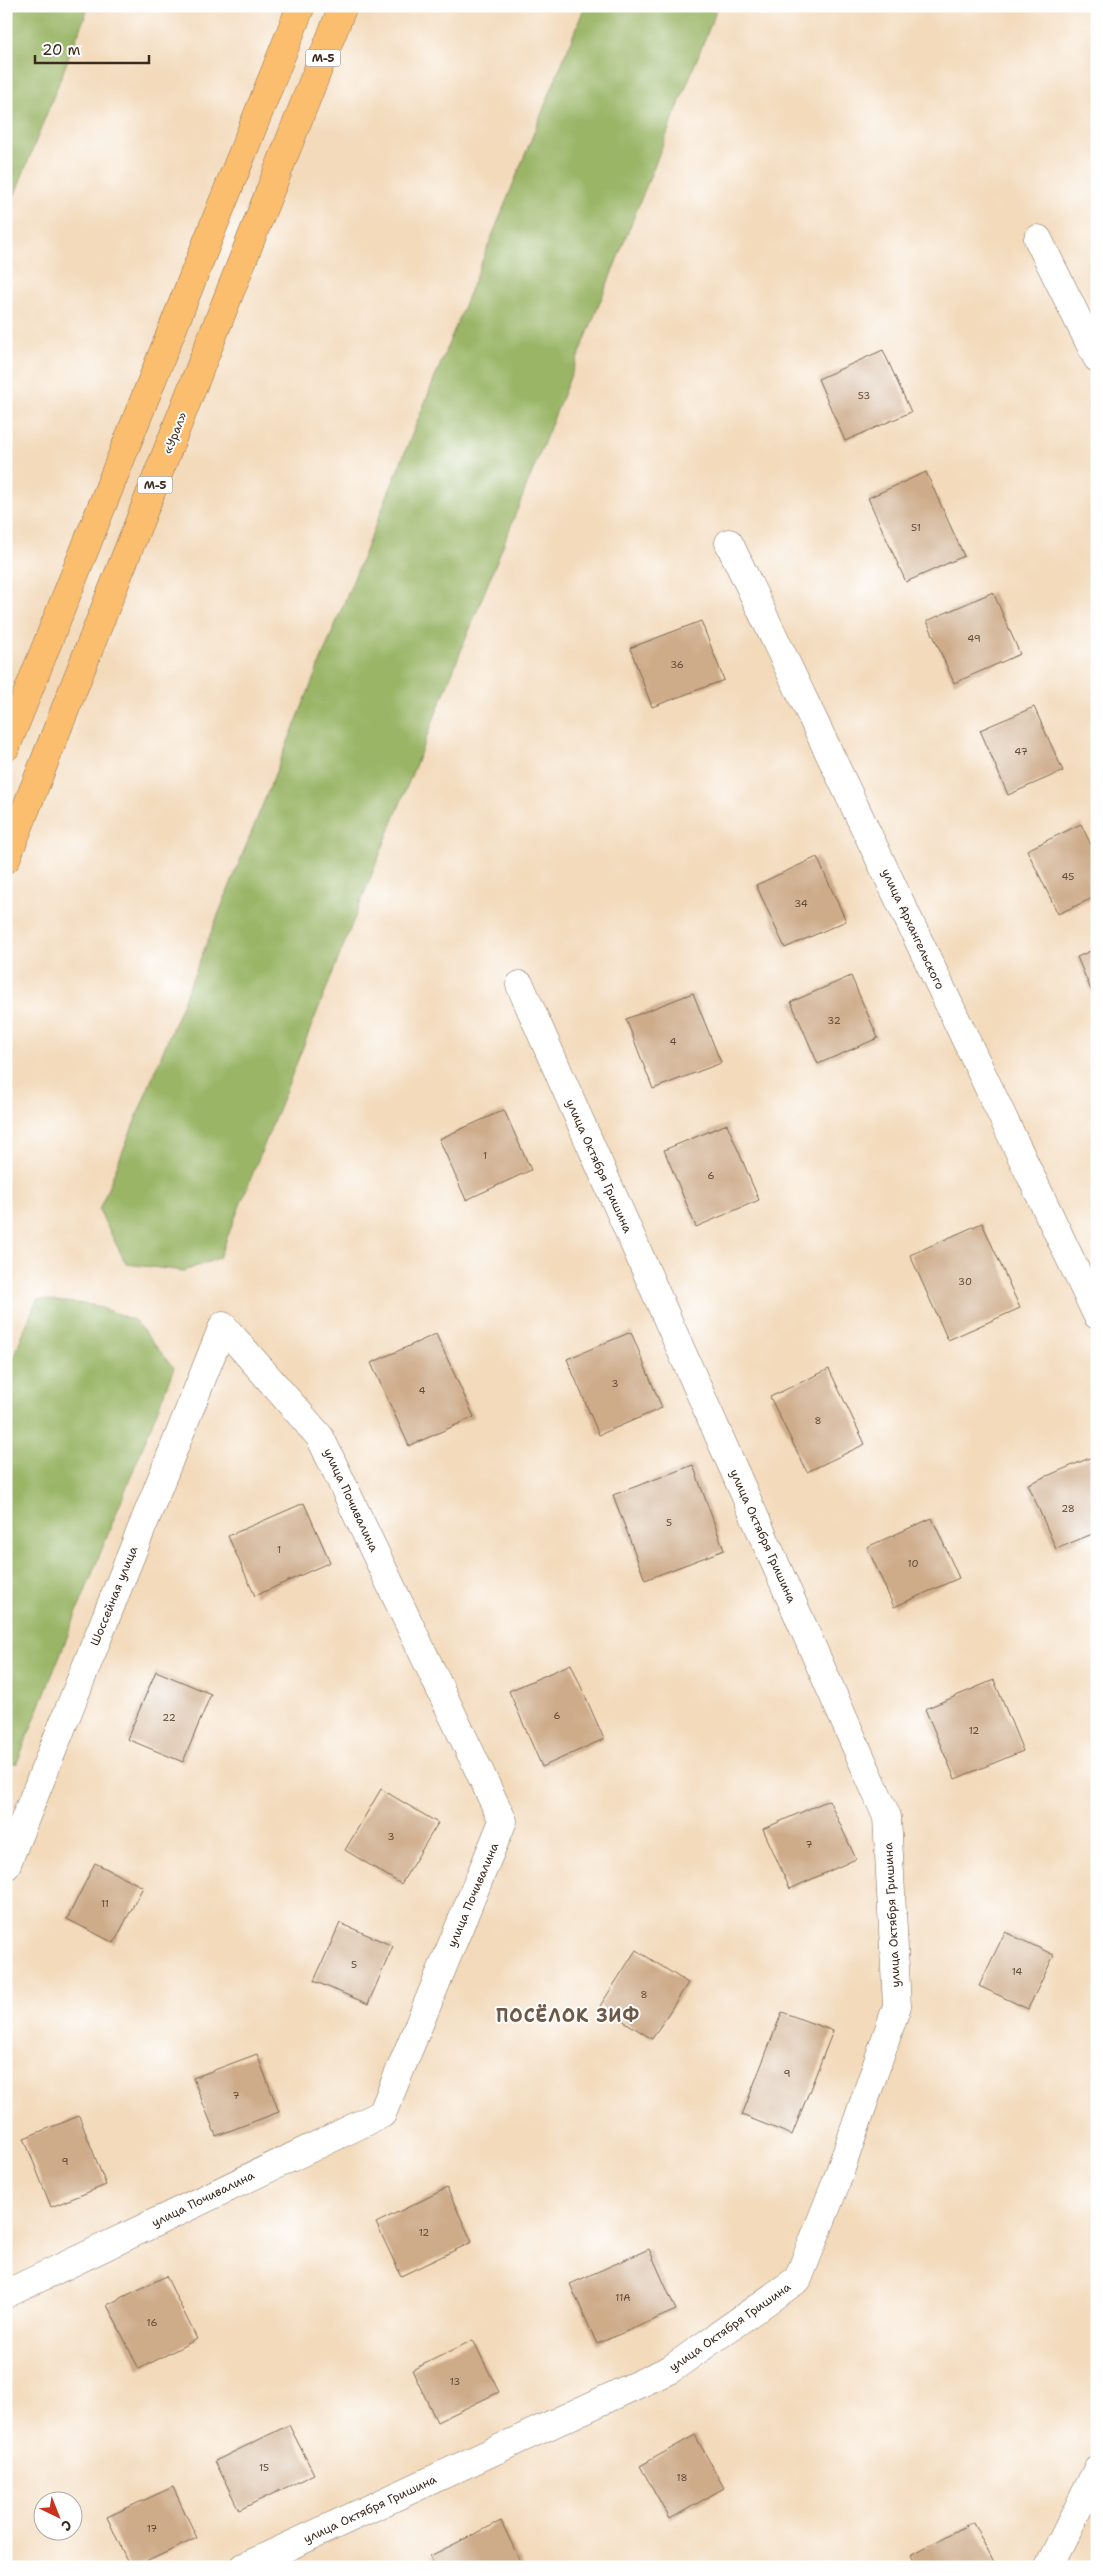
<svg xmlns="http://www.w3.org/2000/svg" width="1103" height="2573" viewBox="0 0 1103 2573" font-family="'Shantell Sans',sans-serif">
	<style>
		.forest { fill: #9ab566; stroke: #6a7042 }
		.building { fill: #ceab89 }
		.lines { fill: none; stroke-linecap: round; stroke-linejoin: round }
		.street-casing { stroke: #7b6855; stroke-width: 29 }
		.highway-casing { stroke: #7b6855; stroke-width: 29 }
		.street { stroke: #fff; stroke-width: 28 }
		.highway { stroke: #fbbe6e; stroke-width: 28 }
		.labels { text-anchor: middle; stroke-width: 4; stroke-linejoin: round; paint-order: stroke }
		.number-label { font-size: 10px; fill: #604a39 }
		.shield { fill: #fff; stroke: #766a62; stroke-width: 1 }
		.shield-label { font-size: 11px; font-weight: bold; fill: #3b2a1e }
		.street-label { font-size: 12px; fill: #3b2a1e; stroke: #fff }
		.district-label { font-size: 18px; font-weight: bold; letter-spacing: 1px; fill: #6e5743; stroke: #fff }
	</style>
	<rect width="100%" height="100%" fill="#fff"/>
	<filter id="ink" filterUnits="userSpaceOnUse"><feTurbulence type="fractalNoise" baseFrequency=".02" numOctaves="2"/><feDisplacementMap in="SourceGraphic" scale="10" xChannelSelector="R" yChannelSelector="G"/><feConvolveMatrix kernelMatrix="1 2 1 2 8 2 1 2 1" color-interpolation-filters="sRGB"/></filter>
	<filter id="wash" filterUnits="userSpaceOnUse"><feTurbulence type="fractalNoise" baseFrequency=".0096" numOctaves="4" result="noise"/><feDisplacementMap in="SourceGraphic" scale="20" xChannelSelector="R" yChannelSelector="G"/><feGaussianBlur stdDeviation="1.12" result="paint"/><feColorMatrix in="noise" values="0 0 0 0 0 0 0 0 0 0 0 0 0 0 0 0 0 1.4 0 .05"/><feComposite in="paint" operator="in"/></filter>
	<g filter="url(#wash)">
		<rect width="100%" height="100%" fill="#f3dabb"/>
		<!-- forest -->
		<g class="forest">
			<polygon points="6,6 89,6 6,217"/>
			<polygon points="585,6 718,6 219,1258 184,1271 126,1264 99,1210"/>
			<polygon points="37,1299 93,1305 134,1320 174,1368 17,1763 6,1766 6,1375"/>
		</g>
		<g id="blocks">
			<!-- building -->
			<g class="building">
				<polygon points="883,350 911,412 845,441 818,379"/>
				<polygon points="926,472 964,556 906,582 868,498"/>
				<polygon points="993,592 1020,654 954,683 927,621"/>
				<polygon points="701,621 724,680 652,707 630,648"/>
				<polygon points="1034,707 1063,771 1008,795 980,730"/>
				<polygon points="1081,824 1097,857 1097,896 1058,914 1027,850"/>
				<polygon points="817,857 846,921 785,948 756,885"/>
				<polygon points="1097,948 1097,1004 1077,957"/>
				<polygon points="851,976 878,1038 818,1064 791,1002"/>
				<polygon points="693,993 721,1063 653,1089 626,1019"/>
				<polygon points="504,1110 531,1170 466,1200 439,1139"/>
				<polygon points="727,1124 759,1200 696,1227 664,1150"/>
				<polygon points="982,1223 1020,1308 948,1340 910,1255"/>
				<polygon points="631,1332 662,1408 599,1435 567,1359"/>
				<polygon points="436,1334 474,1417 409,1446 371,1363"/>
				<polygon points="829,1369 865,1444 807,1472 770,1397"/>
				<polygon points="1092,1457 1097,1468 1097,1532 1056,1549 1028,1484"/>
				<polygon points="693,1465 724,1550 645,1580 613,1495"/>
				<polygon points="304,1503 330,1562 255,1596 228,1536"/>
				<polygon points="932,1518 959,1578 894,1607 867,1547"/>
				<polygon points="571,1664 604,1739 542,1767 509,1691"/>
				<polygon points="156,1671 211,1694 183,1762 127,1739"/>
				<polygon points="994,1680 1023,1751 955,1779 925,1709"/>
				<polygon points="381,1789 438,1823 401,1884 345,1850"/>
				<polygon points="829,1800 856,1859 790,1889 763,1829"/>
				<polygon points="95,1863 143,1887 114,1943 67,1919"/>
				<polygon points="340,1923 393,1946 368,2004 314,1981"/>
				<polygon points="1005,1932 1054,1955 1028,2009 979,1986"/>
				<polygon points="636,1950 688,1983 652,2039 600,2006"/>
				<polygon points="782,2012 833,2031 792,2135 742,2115"/>
				<polygon points="257,2054 279,2112 216,2136 193,2078"/>
				<polygon points="79,2116 106,2185 51,2207 24,2138"/>
				<polygon points="447,2188 472,2242 401,2276 376,2223"/>
				<polygon points="649,2249 676,2310 597,2344 570,2284"/>
				<polygon points="166,2276 197,2339 139,2369 107,2305"/>
				<polygon points="473,2340 499,2392 437,2422 412,2370"/>
				<polygon points="289,2425 314,2474 239,2510 215,2461"/>
				<polygon points="695,2435 724,2488 670,2519 640,2466"/>
				<polygon points="173,2487 197,2538 135,2567 130,2567 107,2517"/>
				<polygon points="501,2521 523,2567 435,2567 430,2556"/>
				<polygon points="973,2522 996,2567 917,2567 911,2555"/>
			</g>
		</g>
	</g>
	<g filter="url(#ink)">
		<use href="#blocks" fill-opacity="0" stroke="#7b6855" stroke-width="1"/>
		<g class="lines">
			<!-- street casing -->
			<g class="street-casing">
				<g id="street">
					<polyline points="1038,239 1097,358"/>
					<polyline points="729,543 1097,1315"/>
					<polyline points="6,1866 223,1326 320,1437 503,1821 382,2114 6,2294"/>
					<polyline points="244,2567 671,2369 798,2279 836,2183 897,2006 887,1817 520,985"/>
					<polyline points="1049,2567 1097,2470"/>
				</g>
			</g>
			<!-- highway casing -->
			<g class="highway-casing">
				<g id="highway">
					<polyline points="6,747 301,6"/>
					<polyline points="6,859 343,6"/>
				</g>
			</g>
			<!-- street -->
			<use href="#street" class="street"/>
			<!-- highway -->
			<use href="#highway" class="highway"/>
		</g>
	</g>
	<g class="labels">
		<!-- number labels -->
		<g class="number-label">
			<text x="864" y="399">53</text>
			<text x="916" y="531">51</text>
			<text x="974" y="642">49</text>
			<text x="677" y="668">36</text>
			<text x="1021" y="755">47</text>
			<text x="1068" y="880">45</text>
			<text x="801" y="907">34</text>
			<text x="834" y="1024">32</text>
			<text x="673" y="1045">4</text>
			<text x="485" y="1159">1</text>
			<text x="711" y="1179">6</text>
			<text x="965" y="1285">30</text>
			<text x="615" y="1387">3</text>
			<text x="422" y="1394">4</text>
			<text x="818" y="1424">8</text>
			<text x="1068" y="1512">28</text>
			<text x="669" y="1526">5</text>
			<text x="279" y="1553">1</text>
			<text x="913" y="1567">10</text>
			<text x="557" y="1719">6</text>
			<text x="169" y="1721">22</text>
			<text x="974" y="1734">12</text>
			<text x="391" y="1840">3</text>
			<text x="809" y="1848">7</text>
			<text x="105" y="1907">11</text>
			<text x="354" y="1968">5</text>
			<text x="1017" y="1975">14</text>
			<text x="644" y="1998">8</text>
			<text x="787" y="2077">9</text>
			<text x="236" y="2099">7</text>
			<text x="65" y="2165">9</text>
			<text x="424" y="2236">12</text>
			<text x="623" y="2301">11А</text>
			<text x="152" y="2326">16</text>
			<text x="455" y="2385">13</text>
			<text x="264" y="2471">15</text>
			<text x="682" y="2481">18</text>
			<text x="152" y="2532">17</text>
		</g>
		<!-- shield labels -->
		<g class="shield">
			<rect x="305.5" y="49.5" width="35" height="17" rx="4"/>
			<rect x="137.5" y="476.5" width="35" height="17" rx="4"/>
		</g>
		<g class="shield-label">
			<text x="323" y="62">М-5</text>
			<text x="155" y="489">М-5</text>
		</g>
		<!-- street labels -->
		<g class="street-label">
			<text transform="translate(175 433) rotate(-68)" y="4">«Урал»</text>
			<text transform="translate(913 929) rotate(65)" y="4">улица Архангельского</text>
			<text transform="translate(599 1166) rotate(66)" y="4">улица Октября Гришина</text>
			<text transform="translate(351 1500) rotate(65)" y="4">улица Почивалина</text>
			<text transform="translate(763 1536) rotate(66)" y="4">улица Октября Гришина</text>
			<text transform="translate(114 1596) rotate(-68)" y="4">Шоссейная улица</text>
			<text transform="translate(473 1895) rotate(-67)" y="4">улица Почивалина</text>
			<text transform="translate(892 1915) rotate(-93)" y="4">улица Октября Гришина</text>
			<text transform="translate(203 2199) rotate(-26)" y="4">улица Почивалина</text>
			<text transform="translate(730 2327) rotate(-35)" y="4">улица Октября Гришина</text>
			<text transform="translate(370 2509) rotate(-25)" y="4">улица Октября Гришина</text>
		</g>
		<!-- district labels -->
		<g class="district-label">
			<text x="568" y="2022">ПОСЁЛОК ЗИФ</text>
		</g>
	</g>
	<!-- margin -->
	<rect width="1103" height="2573" fill="none" stroke="#fff" stroke-width="25"/>
	<!-- north arrow -->
	<g transform="translate(58 2516) rotate(137)"><circle r="24" fill="#ffffff" stroke="#b1aaa5"/>
	<path d="M0-4L9 19L0 12L-9 19Z" fill="#c8321e"/>
	<text y="-8" font-size="14" font-weight="bold" text-anchor="middle" fill="#3b2a1e">С</text>
	</g>
	<!-- scale -->
	<path d="M35 55v8h114v-8" fill="none" stroke="#3b2a1e" stroke-width="2.5"/>
	<text x="42" y="55" font-size="15" fill="#3b2a1e" stroke="#ffffff" stroke-width="4" paint-order="stroke">20 m</text>
</svg>
